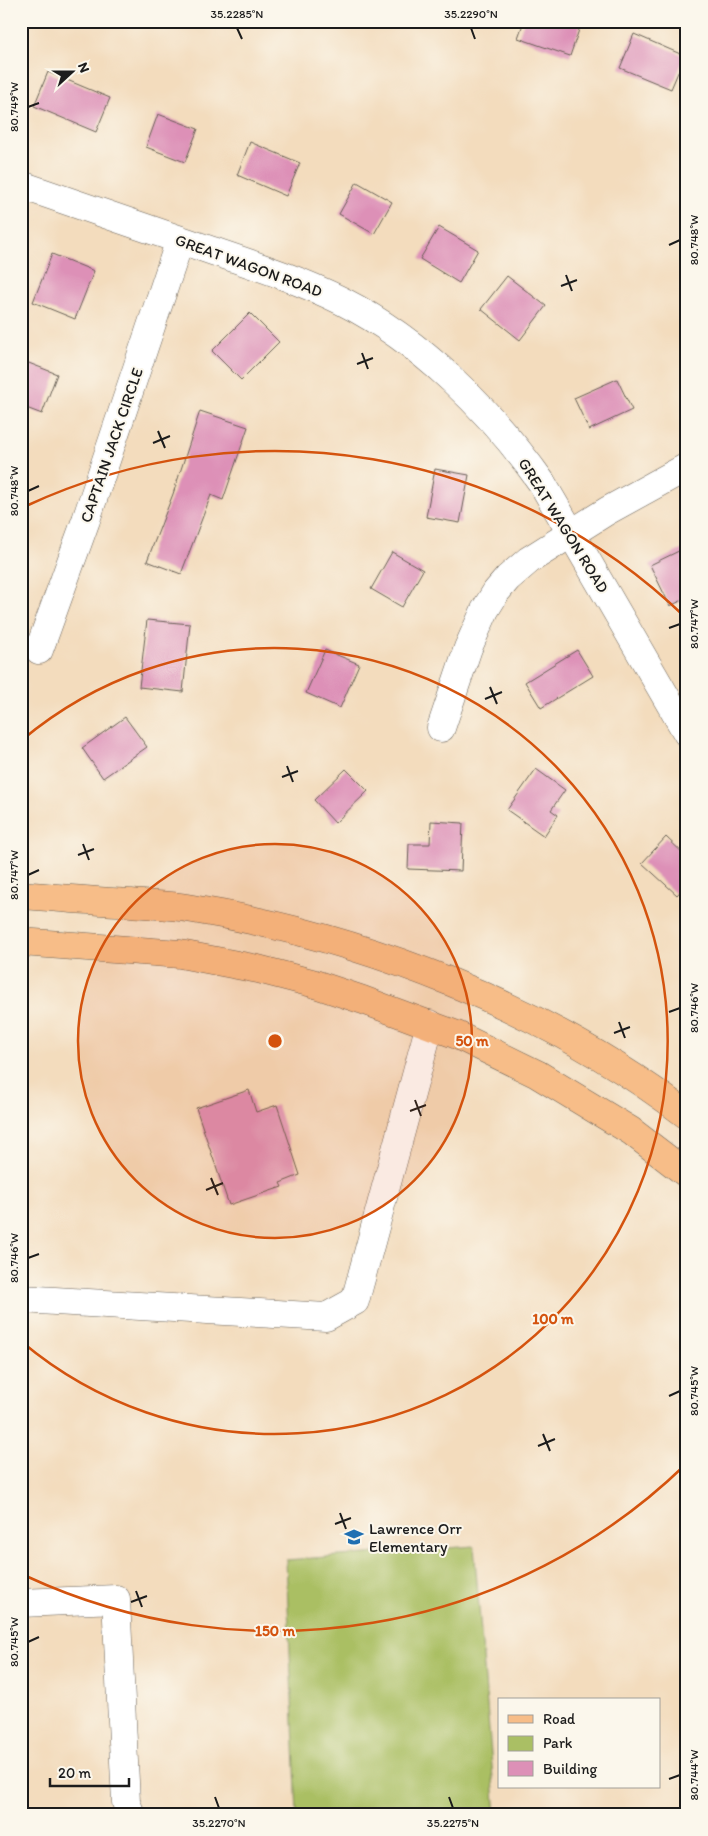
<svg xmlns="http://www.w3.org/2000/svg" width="708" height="1836" viewBox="0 0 708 1836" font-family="Itim,sans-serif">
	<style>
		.green { fill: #aabf64; stroke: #636e40 }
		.building { fill: #dd90b7 }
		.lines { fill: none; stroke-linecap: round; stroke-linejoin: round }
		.minor-casing { stroke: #675f54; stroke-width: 29 }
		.major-casing { stroke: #675f54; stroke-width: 29 }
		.minor { stroke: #fff; stroke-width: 28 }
		.major { stroke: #f7bd88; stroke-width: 28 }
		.ticks { fill: none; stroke: #1c1c1c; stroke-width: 2 }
		.ring { fill: none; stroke: #d4530e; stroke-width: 2.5 }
		.labels { text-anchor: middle; stroke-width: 4; stroke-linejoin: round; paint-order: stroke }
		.street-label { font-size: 16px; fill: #1c1c1c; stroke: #fbf7ec }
		.poi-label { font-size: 16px; fill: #1c1c1c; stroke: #fbf7ec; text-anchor: start }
		.centre { fill: #d4530e; stroke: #fbf7ec; stroke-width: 2.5 }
		.ring-label { font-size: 15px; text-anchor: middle; font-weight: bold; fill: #d4530e; stroke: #fbf7ec; stroke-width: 4; stroke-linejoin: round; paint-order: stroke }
		.neatline { fill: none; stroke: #1c1c1c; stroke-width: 2 }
		.ticks-label { font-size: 12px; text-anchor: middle; fill: #1c1c1c }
	</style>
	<rect width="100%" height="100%" fill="#fbf7ec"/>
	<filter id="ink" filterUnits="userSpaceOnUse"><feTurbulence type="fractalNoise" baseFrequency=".02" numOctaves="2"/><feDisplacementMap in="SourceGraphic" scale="10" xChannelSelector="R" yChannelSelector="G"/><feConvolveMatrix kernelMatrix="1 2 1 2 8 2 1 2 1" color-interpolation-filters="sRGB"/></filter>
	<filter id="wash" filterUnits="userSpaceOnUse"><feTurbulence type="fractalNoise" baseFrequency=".0096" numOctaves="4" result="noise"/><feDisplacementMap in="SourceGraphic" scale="20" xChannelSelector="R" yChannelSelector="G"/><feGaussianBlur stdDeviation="1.12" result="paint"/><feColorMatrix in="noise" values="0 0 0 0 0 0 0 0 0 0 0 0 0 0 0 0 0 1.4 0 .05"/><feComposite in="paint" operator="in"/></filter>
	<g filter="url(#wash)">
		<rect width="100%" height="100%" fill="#f3dcbd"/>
		<!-- green -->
		<polygon class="green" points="474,1546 496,1815 297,1815 286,1560"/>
		<g id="blocks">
			<!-- building -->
			<g class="building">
				<polygon points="524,21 582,21 570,56 518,38"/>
				<polygon points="634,34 685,56 671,89 620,68"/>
				<polygon points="48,72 110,98 96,132 34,106"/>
				<polygon points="158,114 198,129 185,162 146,147"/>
				<polygon points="250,142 300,163 286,196 237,175"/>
				<polygon points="357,182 392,202 374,234 339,214"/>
				<polygon points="439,227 478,250 459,283 420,259"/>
				<polygon points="52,254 94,271 75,319 33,302"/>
				<polygon points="507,276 546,306 520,340 481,309"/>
				<polygon points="250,313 279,342 241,380 212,351"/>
				<polygon points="21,360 57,374 42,414 21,406"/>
				<polygon points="617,379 632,410 589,430 574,398"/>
				<polygon points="200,411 248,427 223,500 211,495 181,574 147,561 173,494"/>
				<polygon points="435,469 469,475 460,523 426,517"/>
				<polygon points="687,547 687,598 670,606 650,565"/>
				<polygon points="392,552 423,570 402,607 371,589"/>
				<polygon points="147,620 190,624 183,692 139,687"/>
				<polygon points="325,650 359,664 340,708 306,693"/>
				<polygon points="577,650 593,676 541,708 525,682"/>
				<polygon points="125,717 147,747 103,778 82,748"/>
				<polygon points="346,769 368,791 335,823 314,800"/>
				<polygon points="536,769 565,790 551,810 558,815 544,836 507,810"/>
				<polygon points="431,821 463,823 461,871 408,869 409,844 430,844"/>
				<polygon points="666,837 687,857 687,884 677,895 642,863"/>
				<polygon points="249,1090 256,1112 277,1105 300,1175 280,1183 282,1187 229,1205 196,1108"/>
			</g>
		</g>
	</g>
	<g filter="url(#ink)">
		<use href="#blocks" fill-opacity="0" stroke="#675f54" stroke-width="1"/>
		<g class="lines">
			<!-- minor casing -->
			<g class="minor-casing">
				<g id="minor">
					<path d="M 21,185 C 82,206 143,227 204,248 C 251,264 298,279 342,301 C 421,341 491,411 542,483 L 687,733"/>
					<polyline points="39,650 86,520 180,240"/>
					<polyline points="441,728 468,648 485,610 496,592 508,578 529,560 607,511 687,467"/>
					<polyline points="21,1299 326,1317 355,1301 430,1024"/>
					<polyline points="21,1603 116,1599 126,1802 131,1815"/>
				</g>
			</g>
			<!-- major casing -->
			<g class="major-casing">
				<g id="major">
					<path d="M 21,895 C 58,898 94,901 131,903 C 150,905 169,905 187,908 C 363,936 545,1007 687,1115"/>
					<polyline points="21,942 180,954 258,969 312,983 363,1000 457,1035 537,1074 631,1131 687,1174"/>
				</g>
			</g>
			<!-- minor -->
			<use href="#minor" class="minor"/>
			<!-- major -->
			<use href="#major" class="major"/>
		</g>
	</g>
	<!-- ticks -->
	<path class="ticks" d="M 237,28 L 242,39M 471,28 L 475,39M 28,107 L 39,103M 669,245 L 680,240M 566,275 L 572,291M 561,286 L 577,280M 362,353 L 368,369M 357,364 L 373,358M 158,431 L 165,448M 153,443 L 170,436M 28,491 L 39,486M 669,628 L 680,624M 490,687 L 497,704M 485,699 L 502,692M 287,766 L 293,782M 282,777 L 298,771M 83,844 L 89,860M 78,855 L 94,849M 28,875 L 39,870M 669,1012 L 680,1008M 619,1022 L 625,1038M 614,1033 L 630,1027M 415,1100 L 421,1116M 410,1111 L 426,1105M 211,1178 L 218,1195M 206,1190 L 223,1183M 28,1258 L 39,1254M 669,1396 L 680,1391M 543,1434 L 550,1451M 538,1446 L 555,1439M 340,1513 L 346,1529M 335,1524 L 351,1518M 136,1591 L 142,1607M 131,1602 L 147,1596M 28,1642 L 39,1637M 669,1779 L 680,1775M 215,1797 L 219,1808M 449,1797 L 453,1808"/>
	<!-- distance rings -->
	<circle cx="275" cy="1041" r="197" fill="#d4530e" fill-opacity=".12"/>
	<g class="ring">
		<circle cx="275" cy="1041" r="197"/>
		<path d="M22 740A393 393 0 1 1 22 1342"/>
		<path d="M685 1465A590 590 0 0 1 26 1576M26 506A590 590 0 0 1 685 617"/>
	</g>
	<!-- icons -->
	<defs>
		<g id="school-bare" transform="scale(1.5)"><path d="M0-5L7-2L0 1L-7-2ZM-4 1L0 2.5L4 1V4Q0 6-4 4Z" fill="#1f6fb2" stroke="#fbf7ec" stroke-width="2.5" paint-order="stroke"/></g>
	</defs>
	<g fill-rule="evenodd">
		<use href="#school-bare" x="354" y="1537"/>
	</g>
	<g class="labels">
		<!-- street labels -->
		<g class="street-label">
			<text transform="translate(249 265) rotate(20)" y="6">GREAT WAGON ROAD</text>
			<text transform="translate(111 445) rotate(-71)" y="6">CAPTAIN JACK CIRCLE</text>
			<text transform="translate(564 525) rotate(58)" y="6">GREAT WAGON ROAD</text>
		</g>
		<!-- poi labels -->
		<g class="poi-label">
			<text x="369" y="1534">Lawrence Orr<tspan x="369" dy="18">Elementary</tspan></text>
		</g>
	</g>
	<circle cx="275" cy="1041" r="8" class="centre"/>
	<g class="ring-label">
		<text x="472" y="1046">50 m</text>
		<text x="553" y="1324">100 m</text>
		<text x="275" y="1636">150 m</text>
	</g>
	<!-- margin -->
	<rect width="708" height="1836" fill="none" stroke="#fbf7ec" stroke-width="55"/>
	<!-- legend -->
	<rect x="498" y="1698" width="162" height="90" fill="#fbf7ec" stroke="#a29f99"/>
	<rect x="508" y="1715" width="25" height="8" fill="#f7bd88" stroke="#a29f99"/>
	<text x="543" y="1724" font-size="15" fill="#1c1c1c">Road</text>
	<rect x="508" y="1736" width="25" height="15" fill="#aabf64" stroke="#a29f99"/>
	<text x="543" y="1748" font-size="15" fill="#1c1c1c">Park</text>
	<rect x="508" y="1761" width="25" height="15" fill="#dd90b7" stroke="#a29f99"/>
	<text x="543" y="1774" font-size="15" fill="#1c1c1c">Building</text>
	<!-- north arrow -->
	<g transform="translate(72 72) rotate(69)" stroke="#fbf7ec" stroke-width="4" paint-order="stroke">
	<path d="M0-4L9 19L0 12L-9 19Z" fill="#1c1c1c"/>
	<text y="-8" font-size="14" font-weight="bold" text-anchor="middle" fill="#1c1c1c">N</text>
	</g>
	<!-- scale -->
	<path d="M50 1778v8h79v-8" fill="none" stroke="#1c1c1c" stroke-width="2.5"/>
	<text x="58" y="1778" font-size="15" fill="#1c1c1c" stroke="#fbf7ec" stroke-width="4" paint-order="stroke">20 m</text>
	<rect x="28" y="28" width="652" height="1780" class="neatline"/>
	<g class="ticks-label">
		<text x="237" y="18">35.2285°N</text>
		<text x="471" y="18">35.2290°N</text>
		<text transform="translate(14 107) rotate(-90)" y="4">80.749°W</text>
		<text transform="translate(694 240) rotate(-90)" y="4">80.748°W</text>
		<text transform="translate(14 491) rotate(-90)" y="4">80.748°W</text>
		<text transform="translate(694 624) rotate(-90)" y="4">80.747°W</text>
		<text transform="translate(14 875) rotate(-90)" y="4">80.747°W</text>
		<text transform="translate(694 1008) rotate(-90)" y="4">80.746°W</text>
		<text transform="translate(14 1258) rotate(-90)" y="4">80.746°W</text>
		<text transform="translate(694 1391) rotate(-90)" y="4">80.745°W</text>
		<text transform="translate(14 1642) rotate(-90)" y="4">80.745°W</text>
		<text transform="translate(694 1775) rotate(-90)" y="4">80.744°W</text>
		<text x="219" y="1827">35.2270°N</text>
		<text x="453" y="1827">35.2275°N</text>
	</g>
</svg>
